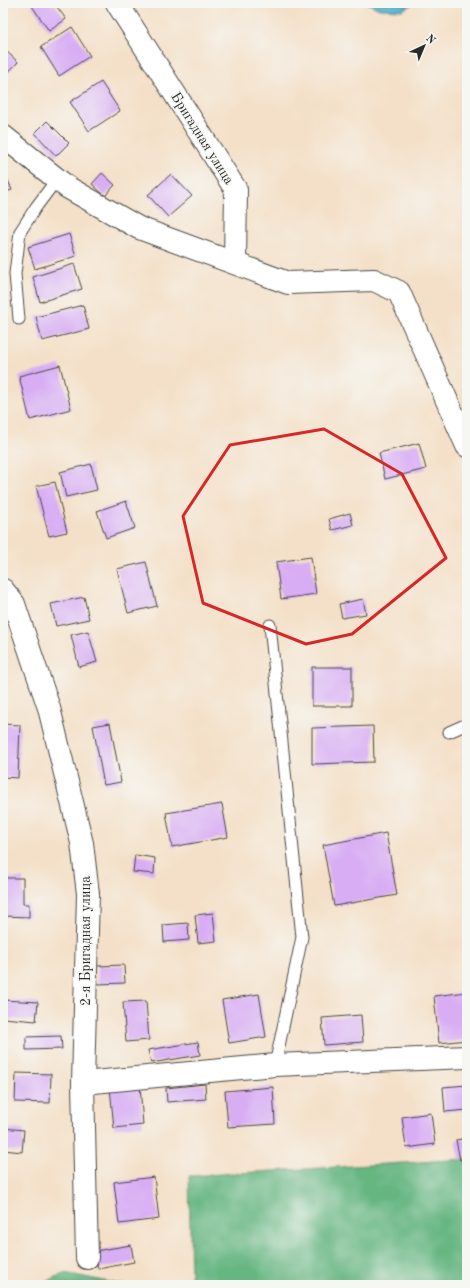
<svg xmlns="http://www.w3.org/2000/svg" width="470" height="1288" viewBox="0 0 470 1288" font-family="'Old Standard TT',serif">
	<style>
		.forest { fill: #66b682; stroke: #487056 }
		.water { fill: #45adc4; stroke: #386c78 }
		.building { fill: #d8adf4 }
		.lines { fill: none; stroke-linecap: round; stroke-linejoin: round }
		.lane-casing { stroke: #494643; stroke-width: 13 }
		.street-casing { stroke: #494643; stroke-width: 24 }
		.lane { stroke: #fff; stroke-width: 11 }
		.street { stroke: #fff; stroke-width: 22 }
		.marked { fill: none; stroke: #d62828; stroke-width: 3; stroke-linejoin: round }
		.labels { text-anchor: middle; stroke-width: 3; stroke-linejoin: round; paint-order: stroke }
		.street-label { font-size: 14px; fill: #2b2b2b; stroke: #f6f6f2 }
	</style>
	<rect width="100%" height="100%" fill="#f6f6f2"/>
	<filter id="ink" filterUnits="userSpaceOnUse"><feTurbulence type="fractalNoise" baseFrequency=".025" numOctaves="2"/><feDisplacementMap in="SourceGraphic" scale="8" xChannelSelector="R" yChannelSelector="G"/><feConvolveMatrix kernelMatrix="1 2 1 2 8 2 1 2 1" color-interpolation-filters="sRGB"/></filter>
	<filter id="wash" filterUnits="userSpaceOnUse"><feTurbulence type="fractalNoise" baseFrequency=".012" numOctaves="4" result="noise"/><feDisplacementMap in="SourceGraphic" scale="16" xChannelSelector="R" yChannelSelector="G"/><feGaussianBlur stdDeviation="0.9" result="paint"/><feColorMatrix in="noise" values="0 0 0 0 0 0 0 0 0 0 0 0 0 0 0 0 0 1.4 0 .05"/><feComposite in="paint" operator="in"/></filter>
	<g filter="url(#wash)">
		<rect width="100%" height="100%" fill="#f4e0c8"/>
		<!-- forest -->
		<g class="forest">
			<polygon points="467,1159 467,1285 191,1285 189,1176"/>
			<polygon points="65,1273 124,1285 39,1285"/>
		</g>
		<!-- water -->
		<polygon class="water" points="367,3 415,3 402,10 379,9"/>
		<g id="blocks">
			<!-- building -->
			<g class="building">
				<polygon points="36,3 54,3 66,19 49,31 32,6"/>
				<polygon points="72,27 90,56 59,76 41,47"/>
				<polygon points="4,49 18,62 3,78 3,50"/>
				<polygon points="101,82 120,111 89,131 70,102"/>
				<polygon points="47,121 69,143 56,156 35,133"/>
				<polygon points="3,168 12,190 3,193"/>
				<polygon points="102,173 115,185 105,196 92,184"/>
				<polygon points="171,174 192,196 168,217 148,195"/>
				<polygon points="69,234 76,256 35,269 28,247"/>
				<polygon points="74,264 82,289 40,302 33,277"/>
				<polygon points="83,305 89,329 42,341 36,317"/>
				<polygon points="60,365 71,409 30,420 19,376"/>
				<polygon points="419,443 426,469 385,479 379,453"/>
				<polygon points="91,464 97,490 66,497 60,472"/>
				<polygon points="55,482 67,532 49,536 36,486"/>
				<polygon points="126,501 135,528 106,538 97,511"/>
				<polygon points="350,513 353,525 332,530 329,519"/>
				<polygon points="311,557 316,594 281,599 276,562"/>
				<polygon points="146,562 157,606 128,613 117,569"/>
				<polygon points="84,597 89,619 56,626 51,604"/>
				<polygon points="363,599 366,614 342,618 339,604"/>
				<polygon points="88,631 97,662 79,667 71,635"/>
				<rect x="312" y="667" width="40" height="39"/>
				<polygon points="110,723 121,782 104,785 93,726"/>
				<polygon points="3,724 20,725 18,778 3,777"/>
				<polygon points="373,726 374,762 312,764 312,728"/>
				<polygon points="222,804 228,837 172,847 166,813"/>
				<polygon points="386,833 397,895 334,906 323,845"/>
				<polygon points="135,855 155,858 154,874 133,872"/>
				<polygon points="3,878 23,878 23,904 29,904 29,917 3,916"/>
				<polygon points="213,913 216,941 198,943 195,915"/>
				<polygon points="188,923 189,940 164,942 163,925"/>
				<polygon points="124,965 125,983 98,984 97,966"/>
				<polygon points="467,992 467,1040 439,1043 434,996"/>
				<polygon points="259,994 266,1037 229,1043 222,1000"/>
				<polygon points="3,1000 38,1002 36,1021 3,1018"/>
				<polygon points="146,1001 149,1040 126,1042 123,1002"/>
				<polygon points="361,1015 363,1042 324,1045 322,1018"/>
				<polygon points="61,1036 62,1049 26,1050 26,1037"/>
				<polygon points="198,1042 200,1055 151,1063 148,1050"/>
				<rect x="3" y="1069" width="2" height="26"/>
				<polygon points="16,1073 51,1074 50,1103 15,1102"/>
				<polygon points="205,1084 206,1099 167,1102 166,1088"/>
				<polygon points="140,1085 143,1125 114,1128 110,1088"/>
				<polygon points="467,1085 467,1110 445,1112 443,1087"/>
				<polygon points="273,1087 275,1124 228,1127 225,1091"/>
				<polygon points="431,1113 435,1144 406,1148 402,1117"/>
				<polygon points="3,1128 24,1130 22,1152 3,1150"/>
				<polygon points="467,1138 467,1159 460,1160 456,1140"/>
				<polygon points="154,1177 159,1219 119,1224 114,1182"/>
				<polygon points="131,1245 134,1262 98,1269 95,1251"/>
			</g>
		</g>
	</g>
	<g filter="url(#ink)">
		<use href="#blocks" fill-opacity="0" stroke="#494643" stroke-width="1"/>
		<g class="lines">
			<!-- lane casing -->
			<g class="lane-casing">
				<g id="lane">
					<polyline points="19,319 15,274 20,232 36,207 57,179"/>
					<polyline points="270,625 302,937 275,1065"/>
					<polyline points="449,732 467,724"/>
				</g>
			</g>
			<!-- street casing -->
			<g class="street-casing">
				<g id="street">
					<polyline points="117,3 236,190 235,262"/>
					<polyline points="3,136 67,187 139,228 288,283 374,280 399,292 467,446"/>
					<polyline points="3,590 14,604 49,708 82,843 88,894 83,1083 87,1258"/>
					<polyline points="83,1083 275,1065 467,1057"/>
				</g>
			</g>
			<!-- lane -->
			<use href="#lane" class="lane"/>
			<!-- street -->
			<use href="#street" class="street"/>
		</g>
	</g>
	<!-- marked area -->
	<path class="marked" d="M 324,429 L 402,474 L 446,558 L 352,634 L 306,644 L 203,603 L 183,516 L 230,445 Z"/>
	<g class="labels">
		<!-- street labels -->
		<g class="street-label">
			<text transform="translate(203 138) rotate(58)" y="5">Бригадная улица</text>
			<text transform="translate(85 941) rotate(-90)" y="5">2-я Бригадная улица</text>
		</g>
	</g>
	<!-- margin -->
	<rect width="470" height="1288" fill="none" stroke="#f6f6f2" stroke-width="16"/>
	<!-- north arrow -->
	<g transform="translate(424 46) rotate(44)" stroke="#f6f6f2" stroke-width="3" paint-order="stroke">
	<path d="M0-3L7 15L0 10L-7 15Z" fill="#2b2b2b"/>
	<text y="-6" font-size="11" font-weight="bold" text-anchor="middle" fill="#2b2b2b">N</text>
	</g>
</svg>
